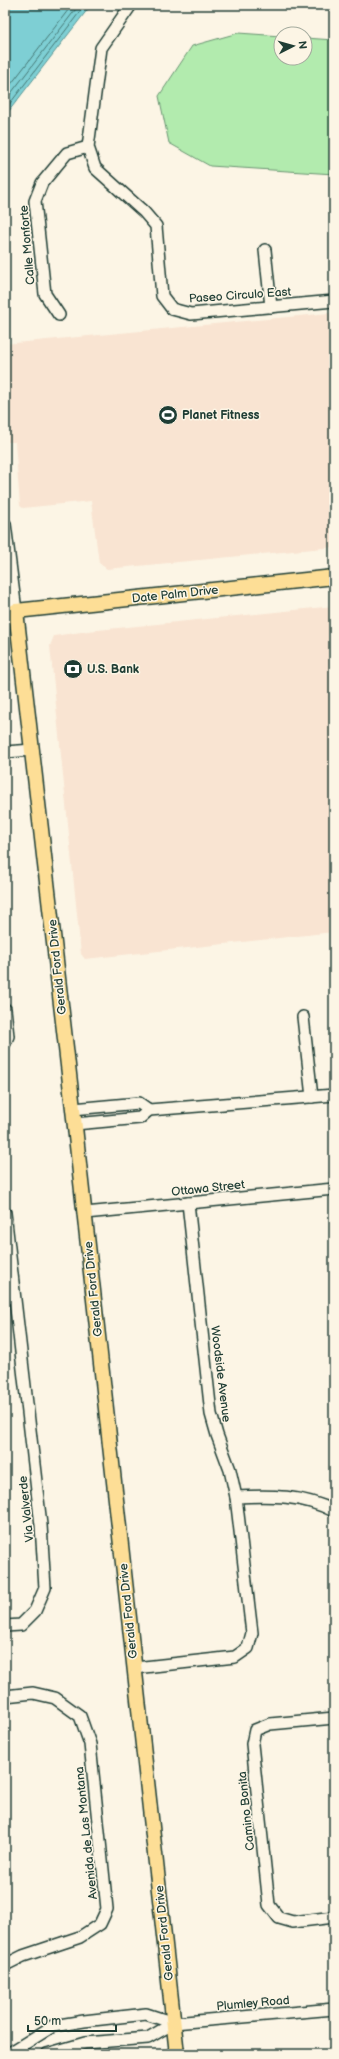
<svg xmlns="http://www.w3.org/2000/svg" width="339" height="2059" viewBox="0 0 339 2059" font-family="'Balsamiq Sans',sans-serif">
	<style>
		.built { fill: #f9e4d2 }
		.green { fill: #b2ebae; stroke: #689471 }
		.water { fill: #7ecfd4; stroke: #589594 }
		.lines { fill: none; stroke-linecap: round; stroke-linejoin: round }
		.shore { stroke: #457774; stroke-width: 1 }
		.minor-casing { stroke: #1f3d34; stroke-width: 14 }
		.major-casing { stroke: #1f3d34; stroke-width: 17 }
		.minor { stroke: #fcf5e5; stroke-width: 11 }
		.major { stroke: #fdde96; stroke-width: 14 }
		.labels { text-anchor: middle; stroke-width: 3; stroke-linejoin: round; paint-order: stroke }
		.street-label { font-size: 12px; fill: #1f3d34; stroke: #fcf5e5 }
		.poi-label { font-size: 12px; font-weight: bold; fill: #1f3d34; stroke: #fcf5e5; text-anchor: start }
	</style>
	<rect width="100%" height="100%" fill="#fcf5e5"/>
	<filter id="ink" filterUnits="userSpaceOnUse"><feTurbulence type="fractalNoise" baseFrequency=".025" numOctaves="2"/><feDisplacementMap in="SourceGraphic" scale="8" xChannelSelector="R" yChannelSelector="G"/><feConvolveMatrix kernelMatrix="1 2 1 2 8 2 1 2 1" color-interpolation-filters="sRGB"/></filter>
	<g filter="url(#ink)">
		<!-- built -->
		<g class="built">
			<polygon points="330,313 334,316 334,547 107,569 99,563 91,501 23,508 20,506 15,442 5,442 5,344"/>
			<polygon points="334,606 334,932 85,959 81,954 50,646 54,636 88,631"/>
		</g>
		<!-- green -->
		<polygon class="green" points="238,33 281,36 281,58 305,58 305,38 334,40 334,174 210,166 169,143 159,96 192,46"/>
		<!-- water -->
		<polygon class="water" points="5,5 91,5 5,116"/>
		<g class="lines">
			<!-- shore -->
			<g class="shore">
				<polyline points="5,92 72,5"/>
				<polyline points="5,101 79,5"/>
				<polyline points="5,110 85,5"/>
			</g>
			<!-- minor casing -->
			<g class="minor-casing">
				<g id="minor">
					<polyline points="131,5 101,48 88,147 95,168 144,212 156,226 162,296 172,309 191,314 334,301"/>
					<polyline points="265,250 271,307"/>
					<polyline points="59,315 45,294 35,201 42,183 67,153 88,147"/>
					<polyline points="5,524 16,611"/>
					<polyline points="5,752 33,750"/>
					<polyline points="5,1009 8,1036 5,1043"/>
					<polyline points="303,1017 312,1097"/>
					<polyline points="73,1109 139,1103 149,1110 334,1095"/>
					<polyline points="75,1124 140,1118 149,1110"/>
					<polyline points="5,1213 41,1525 45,1588 35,1611 21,1625 5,1626"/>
					<polyline points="85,1213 334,1189"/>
					<path d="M 236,1497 C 271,1495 303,1495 334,1511"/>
					<polyline points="135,1668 235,1657 248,1648 252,1633 236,1497 230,1470 217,1435 211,1414 188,1203"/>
					<polyline points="5,1696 33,1693 55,1698 80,1716 90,1744 107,1909 100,1924 80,1937 23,1956 5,1965"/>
					<polyline points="334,1718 270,1724 255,1730 252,1744 269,1905 279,1918 293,1922 334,1917"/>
					<polyline points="8,2054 53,2026 84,2021 146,2014 174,2023 334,2009"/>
					<polyline points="47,2054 85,2043 148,2038 174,2023"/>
				</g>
			</g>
			<!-- major casing -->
			<g class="major-casing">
				<g id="major">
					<polyline points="16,611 73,1109 177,2054"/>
					<polyline points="5,617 16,611 334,577"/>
				</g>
			</g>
			<!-- minor -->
			<use href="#minor" class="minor"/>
			<!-- major -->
			<use href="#major" class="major"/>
		</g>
	</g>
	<!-- icons -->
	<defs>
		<g id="stadium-disc" transform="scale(1)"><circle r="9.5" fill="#1f3d34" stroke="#fcf5e5"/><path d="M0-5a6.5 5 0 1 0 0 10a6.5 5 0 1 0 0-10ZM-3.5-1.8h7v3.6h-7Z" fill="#fff"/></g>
		<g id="bank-disc" transform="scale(1)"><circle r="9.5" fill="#1f3d34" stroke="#fcf5e5"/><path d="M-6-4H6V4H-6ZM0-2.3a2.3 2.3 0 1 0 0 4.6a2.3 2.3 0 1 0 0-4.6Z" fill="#fff"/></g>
	</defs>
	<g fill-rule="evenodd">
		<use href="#stadium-disc" x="168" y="415"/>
		<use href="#bank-disc" x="73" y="669"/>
	</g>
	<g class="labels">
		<!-- street labels -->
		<g class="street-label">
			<text transform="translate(27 245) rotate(-95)" y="4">Calle Monforte</text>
			<text transform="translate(240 295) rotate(-4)" y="4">Paseo Circulo East</text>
			<text transform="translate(175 594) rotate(-6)" y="4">Date Palm Drive</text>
			<text transform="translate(57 967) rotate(-96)" y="4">Gerald Ford Drive</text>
			<text transform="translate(208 1188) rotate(-6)" y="4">Ottawa Street</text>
			<text transform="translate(93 1289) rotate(-96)" y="4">Gerald Ford Drive</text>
			<text transform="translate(221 1374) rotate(83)" y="4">Woodside Avenue</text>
			<text transform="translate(26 1509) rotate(-96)" y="4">Via Valverde</text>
			<text transform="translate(128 1611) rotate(-96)" y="4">Gerald Ford Drive</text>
			<text transform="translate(246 1811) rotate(-96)" y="4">Camino Bonita</text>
			<text transform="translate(86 1833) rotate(-96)" y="4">Avenida de Las Montana</text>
			<text transform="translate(164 1933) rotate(-96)" y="4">Gerald Ford Drive</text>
			<text transform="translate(253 2003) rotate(-5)" y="4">Plumley Road</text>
		</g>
		<!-- poi labels -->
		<g class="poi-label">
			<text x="182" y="419">Planet Fitness</text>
			<text x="87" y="673">U.S. Bank</text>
		</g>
	</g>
	<!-- margin -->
	<rect width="339" height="2059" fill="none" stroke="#fcf5e5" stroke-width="20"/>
	<rect x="10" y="10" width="319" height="2039" fill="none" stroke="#1f3d34" stroke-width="1.5" filter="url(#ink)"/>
	<!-- north arrow -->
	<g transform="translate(293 46) rotate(84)"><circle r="19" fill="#fcf5e5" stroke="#a4ab9e"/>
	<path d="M0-3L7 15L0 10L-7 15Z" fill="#1f3d34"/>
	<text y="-6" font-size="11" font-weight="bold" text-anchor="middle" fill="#1f3d34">N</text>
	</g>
	<!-- scale -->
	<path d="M28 2025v6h88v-6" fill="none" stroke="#1f3d34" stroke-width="2"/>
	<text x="34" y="2025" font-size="12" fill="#1f3d34" stroke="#fcf5e5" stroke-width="3" paint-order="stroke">50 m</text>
</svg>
